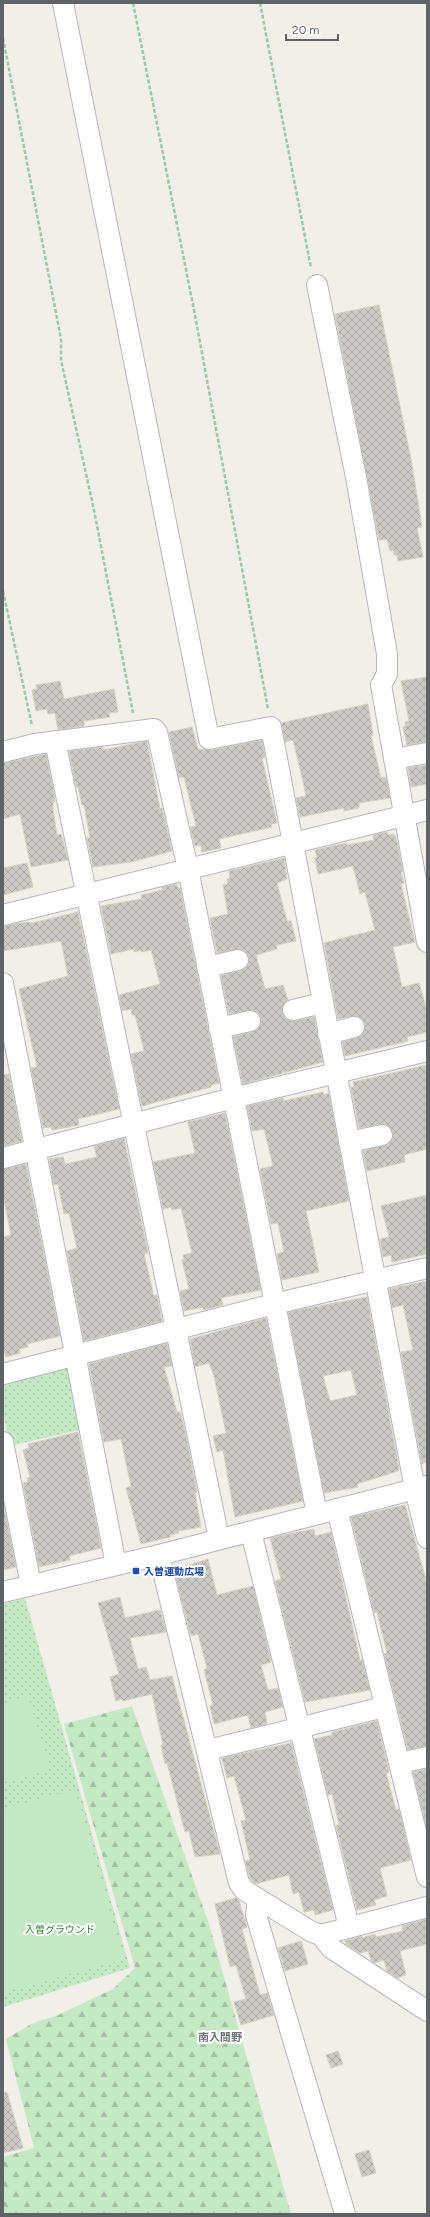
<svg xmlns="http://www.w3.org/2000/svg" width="430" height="2217" viewBox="0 0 430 2217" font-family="Figtree,'Noto Sans JP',sans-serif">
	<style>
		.forest { fill: url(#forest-firs) }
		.park { fill: url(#park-dots) }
		.pitch { fill: #c5e8c5 }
		.building { fill: url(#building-cross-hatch); stroke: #d6d1c6; fill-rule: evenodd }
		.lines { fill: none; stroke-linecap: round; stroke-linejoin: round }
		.minor-casing { stroke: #b5b8bc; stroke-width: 22 }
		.path { stroke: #9cc7a9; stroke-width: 2.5; stroke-dasharray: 4 2; stroke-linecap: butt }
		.minor { stroke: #fff; stroke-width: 20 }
		.transit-dot { fill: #1a4fb4; stroke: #fff; stroke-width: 1.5 }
		.labels { text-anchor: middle; stroke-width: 4; stroke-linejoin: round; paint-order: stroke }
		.transit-label { font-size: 10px; font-weight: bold; fill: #164399; stroke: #fff; text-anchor: start }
		.park-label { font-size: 10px; fill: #348238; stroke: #fff }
		.neighbourhood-label { font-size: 11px; font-weight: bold; fill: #70757a; stroke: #fff }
	</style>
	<defs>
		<pattern id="forest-firs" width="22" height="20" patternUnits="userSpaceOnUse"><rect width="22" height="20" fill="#c5e8c5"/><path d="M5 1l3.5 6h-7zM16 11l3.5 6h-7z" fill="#a3c0a4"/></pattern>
		<pattern id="park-dots" width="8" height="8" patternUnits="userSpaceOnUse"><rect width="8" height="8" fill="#c5e8c5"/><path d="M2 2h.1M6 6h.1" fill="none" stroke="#a3c0a4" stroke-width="1.8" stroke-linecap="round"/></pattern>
		<pattern id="building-cross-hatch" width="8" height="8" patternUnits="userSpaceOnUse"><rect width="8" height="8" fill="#cccac5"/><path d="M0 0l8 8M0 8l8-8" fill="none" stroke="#a9a8a4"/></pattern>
	</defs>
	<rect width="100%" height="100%" fill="#f1efe8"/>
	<!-- forest -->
	<polygon class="forest" points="132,1706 209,1924 291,2214 3,2214 3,2157 34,2148 6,2039 33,2023 56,2016 113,1989 135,1968 64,1724"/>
	<!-- park -->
	<g class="park">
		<polygon points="69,1365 83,1429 10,1446 3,1413 3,1382"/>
		<polygon points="25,1598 130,1968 3,2007 3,1604"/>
	</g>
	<!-- pitch -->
	<g class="pitch">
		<polygon points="28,1695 50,1769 3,1783 3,1703"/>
		<polygon points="75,1789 124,1959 3,1993 3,1809"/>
	</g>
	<!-- building -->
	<g class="building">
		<polygon points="379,305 412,464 422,527 417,528 423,557 398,561 397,555 394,555 393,550 390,551 387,539 379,540 335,314"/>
		<polygon points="427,677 427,742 407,745 403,727 406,726 405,722 409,721 401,681"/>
		<polygon points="60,681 64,699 114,689 118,712 109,713 110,717 84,721 84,726 58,730 55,713 48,714 47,709 36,711 32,690 37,689 36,685"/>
		<polygon points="368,704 373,735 371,736 381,778 386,777 390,798 359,803 359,808 344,811 344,808 300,817 296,798 306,796 302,777 293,740 285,742 281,723"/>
		<polygon points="192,727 198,749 211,750 262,740 265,758 262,758 277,823 271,824 272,827 219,839 221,848 202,852 201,845 195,846 190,827 196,826 184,777 179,778 169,732"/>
		<polygon points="147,741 160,809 162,808 172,851 131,862 93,867 87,838 90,838 84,805 82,805 78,787 76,787 69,751 103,747 103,750"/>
		<polygon points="46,754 54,792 55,802 53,802 53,809 57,835 61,834 68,860 31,867 20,814 3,819 3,763"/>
		<polygon points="427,765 427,784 411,787 408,768"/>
		<polygon points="387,832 388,835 394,834 397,841 403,871 401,872 404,883 401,884 415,942 393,947 402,987 419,983 427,1010 427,1032 407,1037 408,1041 345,1056 342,1042 362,1035 365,1024 362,1019 357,1016 338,1019 324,943 375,930 365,892 360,894 353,866 318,874 315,858 317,857 315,850 346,843 347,845 374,840 373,835"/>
		<polygon points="284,858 287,879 277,883 287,921 291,921 296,941 276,945 277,949 256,955 265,989 283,985 288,1000 282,1007 284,1018 295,1021 314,1017 323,1062 243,1084 233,1037 257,1030 261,1019 258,1013 253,1010 229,1014 221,976 245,969 249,958 246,952 241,949 217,953 210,918 228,914 223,885 228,884 227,879 230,878 229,871"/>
		<polygon points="27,863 33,887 3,895 3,868"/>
		<polygon points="177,884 178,888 180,888 219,1083 211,1085 211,1087 142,1106 131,1054 144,1051 135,1015 132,1015 131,1009 122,1011 119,995 160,984 151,950 141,952 141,950 134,952 134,949 111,954 101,906 142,899 141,895 163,890 162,887"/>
		<polygon points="78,912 119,1109 78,1119 79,1125 52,1130 51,1127 43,1128 31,1068 37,1067 19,989 68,976 61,941 3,951 3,926 28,922 32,923"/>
		<polygon points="427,1065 427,1149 404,1155 405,1162 367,1171 363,1151 389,1144 393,1133 390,1127 385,1124 359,1128 351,1087 354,1087 353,1082"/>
		<polygon points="9,1074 22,1141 3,1146 3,1075"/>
		<polygon points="323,1092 324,1095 329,1093 349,1201 306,1211 319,1272 282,1280 277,1254 284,1252 278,1223 271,1224 260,1169 273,1166 264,1129 252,1131 247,1106 283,1098 284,1101"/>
		<polygon points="225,1113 261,1290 221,1298 223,1305 204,1310 203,1307 184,1311 180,1291 189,1289 182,1260 184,1260 183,1255 192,1253 181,1208 172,1210 171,1207 163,1209 153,1162 195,1153 188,1122"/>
		<polygon points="124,1138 148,1253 144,1254 154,1296 157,1295 162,1321 84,1341 67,1251 77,1248 69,1213 64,1214 58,1184 54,1185 49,1159 63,1157 65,1164 97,1157 94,1146"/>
		<polygon points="26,1164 60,1336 27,1344 28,1347 19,1349 20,1353 6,1357 3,1347 3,1237 11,1235 3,1195 3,1169"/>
		<polygon points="427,1195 427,1254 392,1262 391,1255 383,1257 380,1239 389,1237 381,1206"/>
		<polygon points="427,1281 427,1462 422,1464 401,1352 413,1350 403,1305 392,1308 389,1289"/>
		<path d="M 367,1297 L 399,1469 L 398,1471 L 357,1484 L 358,1487 L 324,1493 L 288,1312 ZM 351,1370 L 357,1395 L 330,1401 L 323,1376 Z"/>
		<polygon points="266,1318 303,1501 235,1517 223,1450 217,1452 213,1436 226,1433 214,1376 209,1363 195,1367 190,1339"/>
		<polygon points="167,1343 172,1366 164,1367 177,1412 180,1412 185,1431 197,1491 195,1493 201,1527 178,1531 179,1533 170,1535 170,1537 141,1544 126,1488 131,1486 121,1439 104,1442 89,1364"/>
		<polygon points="78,1432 101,1548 69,1556 70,1560 39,1567 23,1483 28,1482 27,1478 30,1477 23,1450 29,1448 28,1444"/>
		<polygon points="3,1502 16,1567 3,1570"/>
		<polygon points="405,1505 427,1583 427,1746 408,1750 384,1654 387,1653 377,1612 374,1613 351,1517"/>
		<polygon points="314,1529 315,1536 331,1532 360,1660 362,1660 370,1690 305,1702 275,1581 281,1579 270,1538"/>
		<polygon points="208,1559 217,1595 253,1586 271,1662 261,1665 268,1690 278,1688 283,1707 265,1712 267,1724 251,1728 248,1715 214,1724 210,1706 213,1705 204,1670 207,1668 198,1634 191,1636 174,1570"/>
		<polygon points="120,1597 125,1618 160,1610 166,1632 130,1638 138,1669 146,1667 150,1680 172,1676 220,1854 195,1857 189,1831 185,1832 167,1763 165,1764 161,1745 163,1745 152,1694 123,1701 122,1699 116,1701 110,1677 119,1674 98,1603"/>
		<polygon points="377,1721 389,1772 386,1773 396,1810 399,1809 411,1860 380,1868 387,1896 374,1900 376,1905 357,1910 336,1825 339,1825 332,1794 328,1795 314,1739 332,1735 332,1732"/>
		<polygon points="291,1743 333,1910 315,1915 314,1910 304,1912 299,1892 293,1894 289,1875 255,1884 250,1878 245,1861 250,1860 241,1821 246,1820 234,1776 227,1778 222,1758"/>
		<polygon points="427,1769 427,1826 426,1826 413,1772"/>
		<polygon points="236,1898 239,1901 247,1927 242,1929 260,1995 267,1993 274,2015 241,2025 234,2002 246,1999 236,1965 230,1967 215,1904"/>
		<polygon points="427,1919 427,1944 400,1951 406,1975 397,1978 387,1971 384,1960 374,1963 371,1960 368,1951 360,1953 346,1944 345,1941 362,1936 362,1938 375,1934 376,1937 403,1931 402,1926"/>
		<polygon points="301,1941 308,1964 285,1971 278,1948"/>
		<polygon points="338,2051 343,2064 331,2068 326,2055"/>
		<polygon points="7,2092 23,2148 3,2153 3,2093"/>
		<polygon points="369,2150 376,2173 362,2177 355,2154"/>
	</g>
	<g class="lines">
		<!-- minor casing -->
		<g class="minor-casing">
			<g id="minor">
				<polyline points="63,3 209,739 271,727 415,1489 427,1538"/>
				<polyline points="317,285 356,477 387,654 387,674 381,685 427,942"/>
				<polyline points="55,741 219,1539"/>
				<polyline points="3,752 35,744 154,729 157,732 188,869 317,1514"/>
				<polyline points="394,759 427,753"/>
				<polyline points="3,915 427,810"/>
				<polyline points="207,967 238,960"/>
				<polyline points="3,983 116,1565"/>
				<polyline points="293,1010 322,1003"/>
				<polyline points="219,1028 250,1021"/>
				<polyline points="328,1034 354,1027"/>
				<polyline points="349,1142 382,1135"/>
				<polyline points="3,1158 233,1098 427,1051"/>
				<polyline points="3,1374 274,1304 427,1268"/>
				<polyline points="3,1442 31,1585"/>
				<polyline points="337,1509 427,1877"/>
				<polyline points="251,1532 349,1927"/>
				<polyline points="159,1555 239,1883 244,1890 312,1932 321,1935 427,1907"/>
				<polyline points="3,1592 159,1555 427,1486"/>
				<polyline points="208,1750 384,1707"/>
				<polyline points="401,1763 427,1757"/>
				<polyline points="258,1899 256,1915 345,2214"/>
				<polyline points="321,1935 331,1948 427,2011"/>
			</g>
		</g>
		<!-- path -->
		<g class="path">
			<polyline points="133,3 194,310 268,709"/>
			<polyline points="260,3 311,268"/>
			<polyline points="3,38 61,339 61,360 94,510 133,713"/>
			<polyline points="3,591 32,726"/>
		</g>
		<!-- minor -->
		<use href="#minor" class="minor"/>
	</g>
	<!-- markers -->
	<rect class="transit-dot" x="132" y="1567" width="8" height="8" rx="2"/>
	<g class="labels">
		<!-- transit labels -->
		<g class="transit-label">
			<text x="144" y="1575">入曽運動広場</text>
		</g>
		<!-- park labels -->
		<g class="park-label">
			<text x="60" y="1933">入曽グラウンド</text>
		</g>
		<!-- neighbourhood labels -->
		<g class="neighbourhood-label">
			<text x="220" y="2041">南入間野</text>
		</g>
	</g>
	<!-- border -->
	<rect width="430" height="2217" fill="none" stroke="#5f6368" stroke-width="8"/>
	<!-- scale -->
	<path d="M286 34v6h52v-6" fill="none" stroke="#5f6368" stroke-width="2"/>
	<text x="292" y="34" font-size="12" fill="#5f6368" stroke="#ffffff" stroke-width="3" paint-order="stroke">20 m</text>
</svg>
